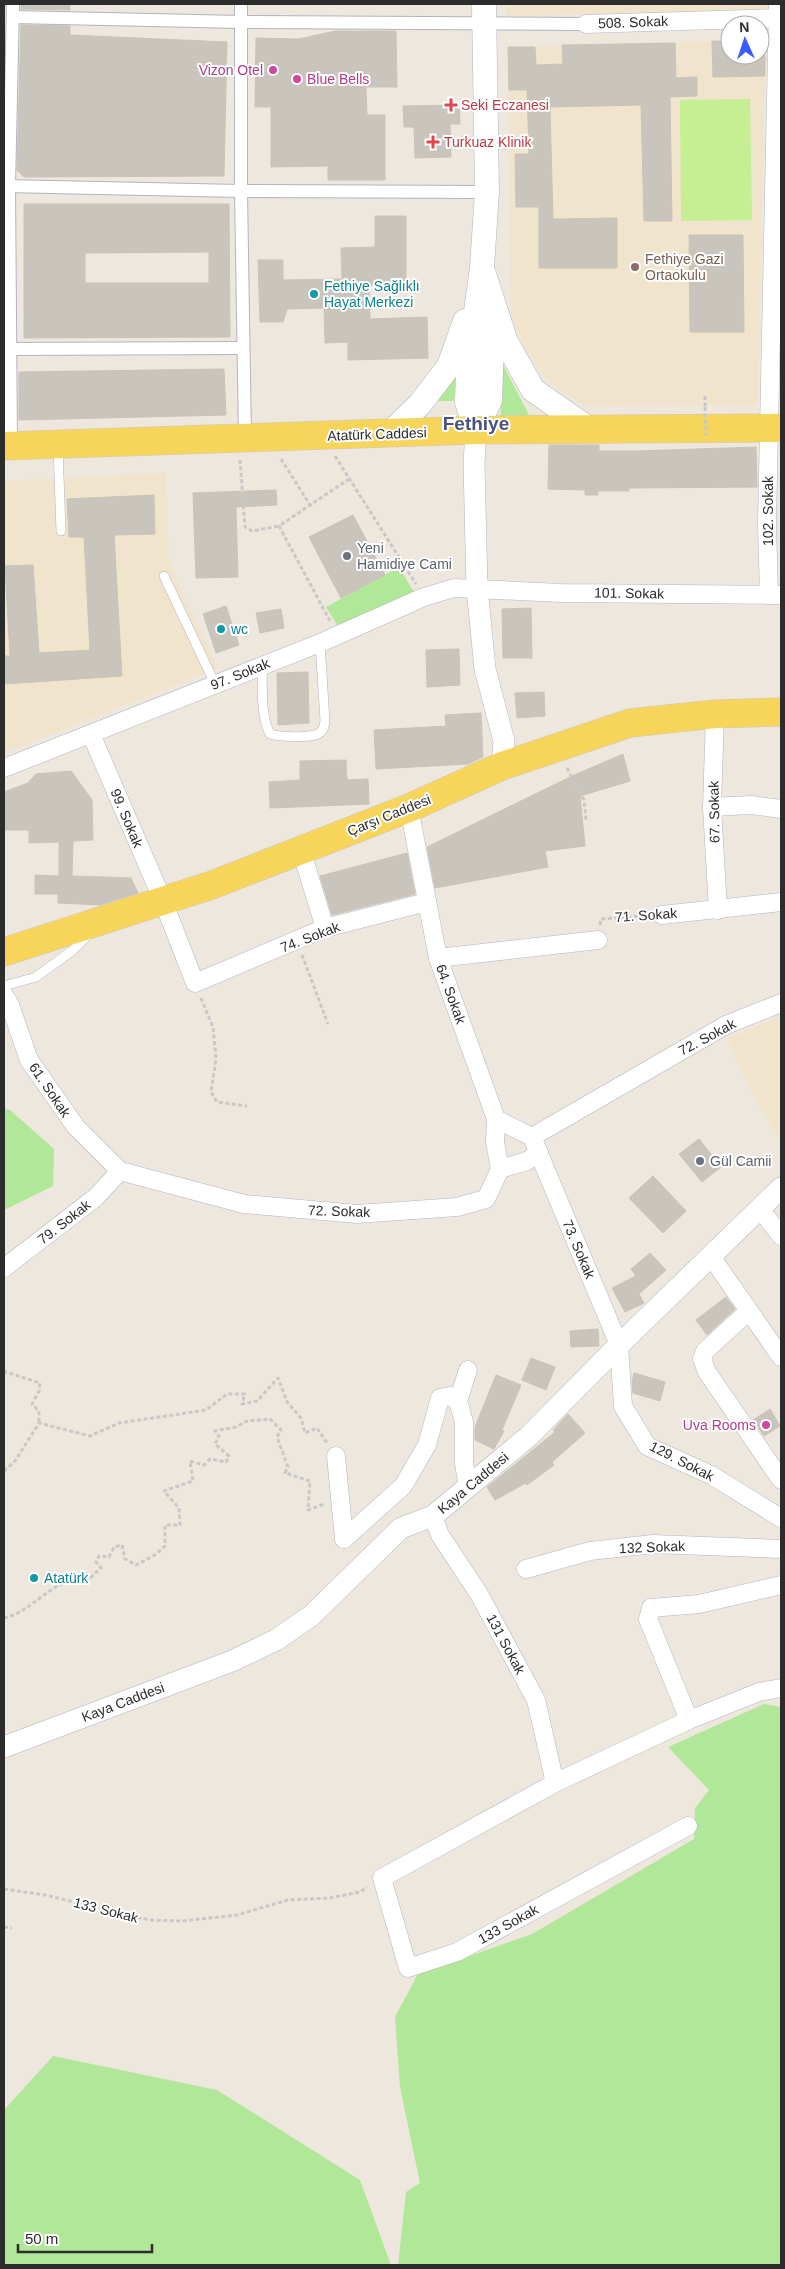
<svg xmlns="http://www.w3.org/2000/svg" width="785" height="2269" viewBox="0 0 785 2269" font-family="Helvetica,sans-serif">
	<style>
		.education { fill: #f0e5cc }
		.green { fill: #b1e798 }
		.pitch { fill: #c6ee93 }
		.building { fill: #c9c5bc; stroke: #cac3b7; fill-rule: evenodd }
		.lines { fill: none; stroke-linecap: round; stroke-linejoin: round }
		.service-casing { stroke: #b2b4c0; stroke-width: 10 }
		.pedestrian-casing { stroke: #b2b4c0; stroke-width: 14 }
		.minor-casing { stroke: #b2b4c0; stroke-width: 19 }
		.tertiary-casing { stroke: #b2b4c0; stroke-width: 22 }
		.secondary-casing { stroke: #b2b4c0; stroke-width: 25 }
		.primary-casing { stroke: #c8c8c8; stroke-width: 29 }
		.path { stroke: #c8c8c8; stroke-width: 3; stroke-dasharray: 4 2.5; stroke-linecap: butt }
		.service { stroke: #fff; stroke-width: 9 }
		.pedestrian { stroke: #fff; stroke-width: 12 }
		.minor { stroke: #fff; stroke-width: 18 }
		.tertiary { stroke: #fff; stroke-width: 21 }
		.secondary { stroke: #fff; stroke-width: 24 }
		.primary { stroke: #f7d55a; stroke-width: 28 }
		.path-bridge { stroke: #c8c8c8; stroke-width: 3; stroke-dasharray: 4 2.5; stroke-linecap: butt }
		.hotel-dot { fill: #d1479c; stroke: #fff; stroke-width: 2 }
		.health-dot { fill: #e0444e; stroke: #fff; stroke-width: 2 }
		.education-dot { fill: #8d6e63; stroke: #fff; stroke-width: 2 }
		.culture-dot { fill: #0f9aa8; stroke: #fff; stroke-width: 2 }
		.worship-dot { fill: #6b7280; stroke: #fff; stroke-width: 2 }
		.labels { text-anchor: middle; stroke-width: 4; stroke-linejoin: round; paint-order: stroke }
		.street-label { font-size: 14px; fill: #2c2c2c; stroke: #fff }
		.hotel-label { font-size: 14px; fill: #b23c85; stroke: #fff; text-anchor: end }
		.health-label { font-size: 14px; fill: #be3a42; stroke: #fff; text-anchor: start }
		.education-label { font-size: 14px; fill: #785e54; stroke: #fff; text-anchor: start }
		.culture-label { font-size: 14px; fill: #0d838f; stroke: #fff; text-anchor: start }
		.worship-label { font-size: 14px; fill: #5b616d; stroke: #fff; text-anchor: start }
		.district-label { font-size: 19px; font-weight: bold; fill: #4a527f; stroke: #fff }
	</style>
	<rect width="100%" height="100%" fill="#eee7dd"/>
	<!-- education -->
	<g class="education">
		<polygon points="506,4 768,4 767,10 507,16"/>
		<polygon points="712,41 730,55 760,55 760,41 765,41 758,406 583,406 561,391 544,376 524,346 511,315 508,47"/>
		<polygon points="166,473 169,558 179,585 218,668 4,753 4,481"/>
		<polygon points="781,1016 781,1142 758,1105 727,1039"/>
	</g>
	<!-- green -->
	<g class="green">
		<polygon points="500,359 529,415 501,416"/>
		<polygon points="462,366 453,401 434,401"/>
		<polygon points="399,567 415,594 340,630 326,607"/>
		<polygon points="4,1109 10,1110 54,1149 53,1186 4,1210"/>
		<polygon points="764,1704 781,1707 781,2265 398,2265 406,2192 420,2183 400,2087 395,2017 418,1974 532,1934 694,1839 695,1808 709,1790 668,1747"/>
		<polygon points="53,2056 217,2090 360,2180 391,2265 4,2265 4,2110"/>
	</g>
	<!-- pitch -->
	<polygon class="pitch" points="750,99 752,220 681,221 680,100"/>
	<!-- building -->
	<g class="building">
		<polygon points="21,4 70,4 70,10 21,9"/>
		<polygon points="21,25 70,26 70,35 227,42 224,176 24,177 17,170"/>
		<polygon points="335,31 396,31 397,87 366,87 367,115 385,115 385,180 328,180 328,166 271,167 271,107 255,107 256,38 299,39"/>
		<polygon points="712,41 730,41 730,55 765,55 765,76 713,77"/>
		<polygon points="675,43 676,78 697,77 697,96 670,97 672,221 644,221 641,105 550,107 553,219 617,218 617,268 539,268 539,207 516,207 515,154 529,154 527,90 509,90 508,47 535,47 536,65 563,64 562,45"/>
		<polygon points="459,105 460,124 450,124 451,157 415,158 414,127 404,127 403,106"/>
		<path d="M 24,204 L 229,204 L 230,337 L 24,338 ZM 209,252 L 209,283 L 85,283 L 85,253 Z"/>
		<polygon points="375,216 406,216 406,285 369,285 370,319 427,317 428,358 348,360 348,342 325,343 324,308 287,309 283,322 260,322 258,260 283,260 283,280 342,279 341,248 375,247"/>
		<polygon points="689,235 743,235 744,332 690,332"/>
		<polygon points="224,369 226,415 19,420 19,372"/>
		<polygon points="549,445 599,445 599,451 637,451 756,447 757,487 629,488 629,491 598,491 598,495 585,495 585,490 548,489"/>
		<polygon points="276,490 277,505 236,507 238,577 196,578 193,493"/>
		<polygon points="154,495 155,534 114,535 122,676 4,684 4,656 10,656 5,566 33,565 39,653 90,650 84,537 69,537 67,499"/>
		<polygon points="353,515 385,575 341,598 309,537"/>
		<polygon points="226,606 239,645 216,653 203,614"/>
		<polygon points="531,608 532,658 503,658 502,609"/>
		<polygon points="281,609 284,628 260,633 256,613"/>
		<polygon points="459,649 460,685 427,687 426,650"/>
		<polygon points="308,672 309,723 278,725 277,673"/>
		<polygon points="544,692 545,716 517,718 515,693"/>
		<polygon points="481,713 483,757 468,764 376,769 374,730 446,726 445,715"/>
		<polygon points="623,754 630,781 580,796 585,846 545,851 548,867 435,888 427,847 572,776"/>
		<polygon points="346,760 347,780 368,779 369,804 270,808 269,782 300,780 300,761"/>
		<polygon points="71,771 92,800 93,840 73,841 72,876 131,878 138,893 100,905 58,903 58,894 35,894 35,875 59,876 59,842 29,843 29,830 4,830 4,792 28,783 36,774"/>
		<polygon points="407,853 415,894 332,915 320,876"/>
		<polygon points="699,1139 721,1167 702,1182 679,1154"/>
		<polygon points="653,1176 686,1211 663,1233 629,1198"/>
		<polygon points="650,1253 666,1270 639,1294 644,1303 625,1312 612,1288 636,1276 631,1269"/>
		<polygon points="726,1297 735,1309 707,1335 696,1320"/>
		<polygon points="598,1329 599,1346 571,1347 570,1331"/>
		<polygon points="531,1358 555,1367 546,1390 522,1380"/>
		<polygon points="634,1373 665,1382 660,1401 633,1393 632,1382"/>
		<polygon points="496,1375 521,1385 502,1430 504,1431 494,1449 475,1440 475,1427"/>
		<polygon points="770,1409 780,1426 764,1436 753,1420"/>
		<polygon points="568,1414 585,1433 552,1462 554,1465 527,1485 526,1483 495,1500 487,1487 555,1432 553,1430"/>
	</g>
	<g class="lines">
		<!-- service casing -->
		<g class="service-casing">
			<g id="service">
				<polyline points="58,447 61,531"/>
				<polyline points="164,576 215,684"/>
				<path d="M 262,665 C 263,687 260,714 270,734 C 281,737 308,738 318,734 C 324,731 324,726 325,721 L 320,643"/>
				<polyline points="4,986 36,977 73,950 89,934"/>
			</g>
		</g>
		<!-- pedestrian casing -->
		<g class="pedestrian-casing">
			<g id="pedestrian">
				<polyline points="241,4 241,191 245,438"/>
				<polyline points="13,17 241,22 586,24"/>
				<polyline points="4,186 241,191 487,192"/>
				<polyline points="4,349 242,348"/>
				<polyline points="11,445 9,186 13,4"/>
			</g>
		</g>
		<!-- minor casing -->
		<g class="minor-casing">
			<g id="minor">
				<polyline points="586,24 781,18"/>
				<polyline points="769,595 767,524 778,4"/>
				<polyline points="715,714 712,807 718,910"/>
				<polyline points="91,734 163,901 195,983 325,928 427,902"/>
				<polyline points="4,768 320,643 424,597 454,588 561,593 781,595"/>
				<polyline points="712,807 751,805 781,809"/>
				<polyline points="409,808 438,958 496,1119 532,1137 619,1345 623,1406 647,1446 711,1475 781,1518"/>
				<polyline points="301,850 325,928"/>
				<polyline points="662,915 781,902"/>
				<polyline points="438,958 598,940"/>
				<polyline points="4,995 10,1005 29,1060 76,1127 120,1171 244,1204 357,1214 457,1207 486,1199 500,1169 527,1161 539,1153"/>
				<polyline points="496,1119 495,1142 500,1169"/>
				<polyline points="532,1137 726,1025 781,1003"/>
				<polyline points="760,1209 781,1236"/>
				<polyline points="710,1255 781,1357"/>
				<polyline points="4,1268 96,1197 120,1171"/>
				<polyline points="749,1311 705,1351 702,1359 707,1372 781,1480"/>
				<polyline points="336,1456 344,1539"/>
				<polyline points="468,1488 464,1463 464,1422 458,1401 468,1370"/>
				<polyline points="433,1516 440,1535 479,1594 536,1700 555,1783"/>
				<polyline points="344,1539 403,1486 427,1445 440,1398 450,1396 458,1401"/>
				<polyline points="526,1569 590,1551 653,1544 781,1549"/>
				<polyline points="689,1720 648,1619 651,1608 699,1604 781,1585"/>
				<polyline points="688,1826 457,1952 408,1968 382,1878 555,1783 689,1720 759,1692 781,1688"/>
			</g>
		</g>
		<!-- tertiary casing -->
		<g class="tertiary-casing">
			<g id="tertiary">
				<polyline points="476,430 474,464 477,588 485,669 504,741 502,766"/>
				<polyline points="4,1747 232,1661 276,1640 311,1616 401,1528 433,1516 529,1436 619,1345 781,1188"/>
			</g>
		</g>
		<!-- secondary casing -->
		<g class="secondary-casing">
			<g id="secondary">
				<polyline points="484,274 506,342 533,390 588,428"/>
				<polyline points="476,430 467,402 468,371 482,267 487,192 484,4"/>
				<polyline points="476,430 490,400 492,346 489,318"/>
				<polyline points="389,434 420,404 449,366 465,321"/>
			</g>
		</g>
		<!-- primary casing -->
		<g class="primary-casing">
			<g id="primary">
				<polyline points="4,446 476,430 781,428"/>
				<polyline points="4,952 212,885 409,808 502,766 630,723 715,714 781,712"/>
			</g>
		</g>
		<!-- path -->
		<g class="path">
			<polyline points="705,396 705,407"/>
			<polyline points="335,456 416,584"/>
			<polyline points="281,459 310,505"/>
			<polyline points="240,460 245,527 252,531 279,526"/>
			<polyline points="330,621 279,526 349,479"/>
			<polyline points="567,768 584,800 586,820"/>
			<polyline points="600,925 601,919 646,916"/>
			<polyline points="302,955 328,1024"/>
			<polyline points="201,998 213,1027 216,1059 211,1092 217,1102 247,1106"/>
			<polyline points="4,1374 6,1372 40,1383 39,1391 32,1404 39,1411 39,1423"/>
			<polyline points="4,1471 15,1461 39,1423 90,1436 119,1423 206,1410 227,1394 245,1394 242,1404 257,1401 278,1378 287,1402 301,1418 305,1433 317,1428 327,1443"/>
			<path d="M 4,1618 C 34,1612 53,1575 88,1580 L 101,1568 L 96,1562 L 99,1556 L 109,1557 L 114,1547 L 122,1545 L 125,1559 L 136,1565 L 155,1555 L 165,1546 L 165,1525 L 180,1525 L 179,1508 L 164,1491 L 193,1481 L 190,1461 L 204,1465 L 210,1459 L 226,1462 L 229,1456 L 215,1444 L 219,1436 L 215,1431 L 236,1427 L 247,1421 L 270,1419 L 281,1430 L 277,1437 L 288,1467 L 285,1473 L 310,1481 L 308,1510 L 324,1504"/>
			<polyline points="4,1889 45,1895 150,1920 182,1921 237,1915 288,1900 329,1898 360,1892 367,1887"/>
			<polyline points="4,1927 12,1928"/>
		</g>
		<!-- service -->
		<use href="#service" class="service"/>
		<!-- pedestrian -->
		<use href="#pedestrian" class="pedestrian"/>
		<!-- minor -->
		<use href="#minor" class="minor"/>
		<!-- tertiary -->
		<use href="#tertiary" class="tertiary"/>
		<!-- secondary -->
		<use href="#secondary" class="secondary"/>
		<!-- primary -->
		<use href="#primary" class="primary"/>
		<!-- path-bridge -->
		<polyline class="path-bridge" points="705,407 706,436"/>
	</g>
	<!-- markers -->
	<g class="hotel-dot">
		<circle cx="273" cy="70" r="5"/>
		<circle cx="297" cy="79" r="5"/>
		<circle cx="766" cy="1425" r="5"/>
	</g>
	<g class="health-dot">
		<path d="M448.5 97.5h5v5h5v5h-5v5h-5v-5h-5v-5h5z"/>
		<path d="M430.5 134.5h5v5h5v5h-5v5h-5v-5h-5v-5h5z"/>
	</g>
	<circle class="education-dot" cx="635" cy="267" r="5"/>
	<g class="culture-dot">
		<circle cx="314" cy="294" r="5"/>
		<circle cx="221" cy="629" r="5"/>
		<circle cx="34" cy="1578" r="5"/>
	</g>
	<g class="worship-dot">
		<circle cx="347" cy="556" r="5"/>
		<circle cx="700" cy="1161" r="5"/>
	</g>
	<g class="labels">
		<!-- street labels -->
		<g class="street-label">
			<text transform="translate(633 22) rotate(-2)" y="5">508. Sokak</text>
			<text transform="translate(377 434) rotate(-2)" y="5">Atatürk Caddesi</text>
			<text transform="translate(768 511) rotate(-90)" y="5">102. Sokak</text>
			<text transform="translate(629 593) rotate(1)" y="5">101. Sokak</text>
			<text transform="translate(240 674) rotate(-22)" y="5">97. Sokak</text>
			<text transform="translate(714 812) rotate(-91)" y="5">67. Sokak</text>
			<text transform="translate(389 815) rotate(-22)" y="5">Çarşı Caddesi</text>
			<text transform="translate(127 818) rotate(67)" y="5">99. Sokak</text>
			<text transform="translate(646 915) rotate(-4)" y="5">71. Sokak</text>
			<text transform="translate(310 937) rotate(-21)" y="5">74. Sokak</text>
			<text transform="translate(451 994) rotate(70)" y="5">64. Sokak</text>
			<text transform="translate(707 1037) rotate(-28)" y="5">72. Sokak</text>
			<text transform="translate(50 1090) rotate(56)" y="5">61. Sokak</text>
			<text transform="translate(339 1211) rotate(2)" y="5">72. Sokak</text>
			<text transform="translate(64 1222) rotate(-38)" y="5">79. Sokak</text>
			<text transform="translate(579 1249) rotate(67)" y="5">73. Sokak</text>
			<text transform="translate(682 1461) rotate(27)" y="5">129. Sokak</text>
			<text transform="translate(473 1483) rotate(-40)" y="5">Kaya Caddesi</text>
			<text transform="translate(652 1547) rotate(-2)" y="5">132 Sokak</text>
			<text transform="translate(506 1644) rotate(62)" y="5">131 Sokak</text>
			<text transform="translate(123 1702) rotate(-21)" y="5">Kaya Caddesi</text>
			<text transform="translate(106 1910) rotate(14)" y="5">133 Sokak</text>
			<text transform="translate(508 1924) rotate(-29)" y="5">133 Sokak</text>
		</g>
		<!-- hotel labels -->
		<g class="hotel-label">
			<text x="263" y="75">Vizon Otel</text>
			<text x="307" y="84" text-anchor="start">Blue Bells</text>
			<text x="756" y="1430">Uva Rooms</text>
		</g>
		<!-- health labels -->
		<g class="health-label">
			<text x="461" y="110">Seki Eczanesi</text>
			<text x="444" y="147">Turkuaz Klinik</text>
		</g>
		<!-- education labels -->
		<g class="education-label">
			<text x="645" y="264">Fethiye Gazi<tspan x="645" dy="16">Ortaokulu</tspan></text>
		</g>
		<!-- culture labels -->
		<g class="culture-label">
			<text x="324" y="291">Fethiye Sağlıklı<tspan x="324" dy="16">Hayat Merkezi</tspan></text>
			<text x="231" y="634">wc</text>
			<text x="44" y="1583">Atatürk</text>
		</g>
		<!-- worship labels -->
		<g class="worship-label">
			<text x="357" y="553">Yeni<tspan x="357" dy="16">Hamidiye Cami</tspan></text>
			<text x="710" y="1166">Gül Camii</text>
		</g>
		<!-- district labels -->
		<g class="district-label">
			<text x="476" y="430">Fethiye</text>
		</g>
	</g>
	<!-- border -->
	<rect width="785" height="2269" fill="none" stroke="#2c2c2c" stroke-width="10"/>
	<!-- north arrow -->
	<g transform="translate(745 40) rotate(357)"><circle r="24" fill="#ffffff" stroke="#ababab"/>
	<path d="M0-4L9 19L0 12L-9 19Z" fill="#395bff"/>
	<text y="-8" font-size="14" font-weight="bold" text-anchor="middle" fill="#2c2c2c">N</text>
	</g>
	<!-- scale -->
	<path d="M18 2244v8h134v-8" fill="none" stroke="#2c2c2c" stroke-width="2.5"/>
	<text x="25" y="2244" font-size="15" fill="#2c2c2c" stroke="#ffffff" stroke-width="4" paint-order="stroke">50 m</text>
</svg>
